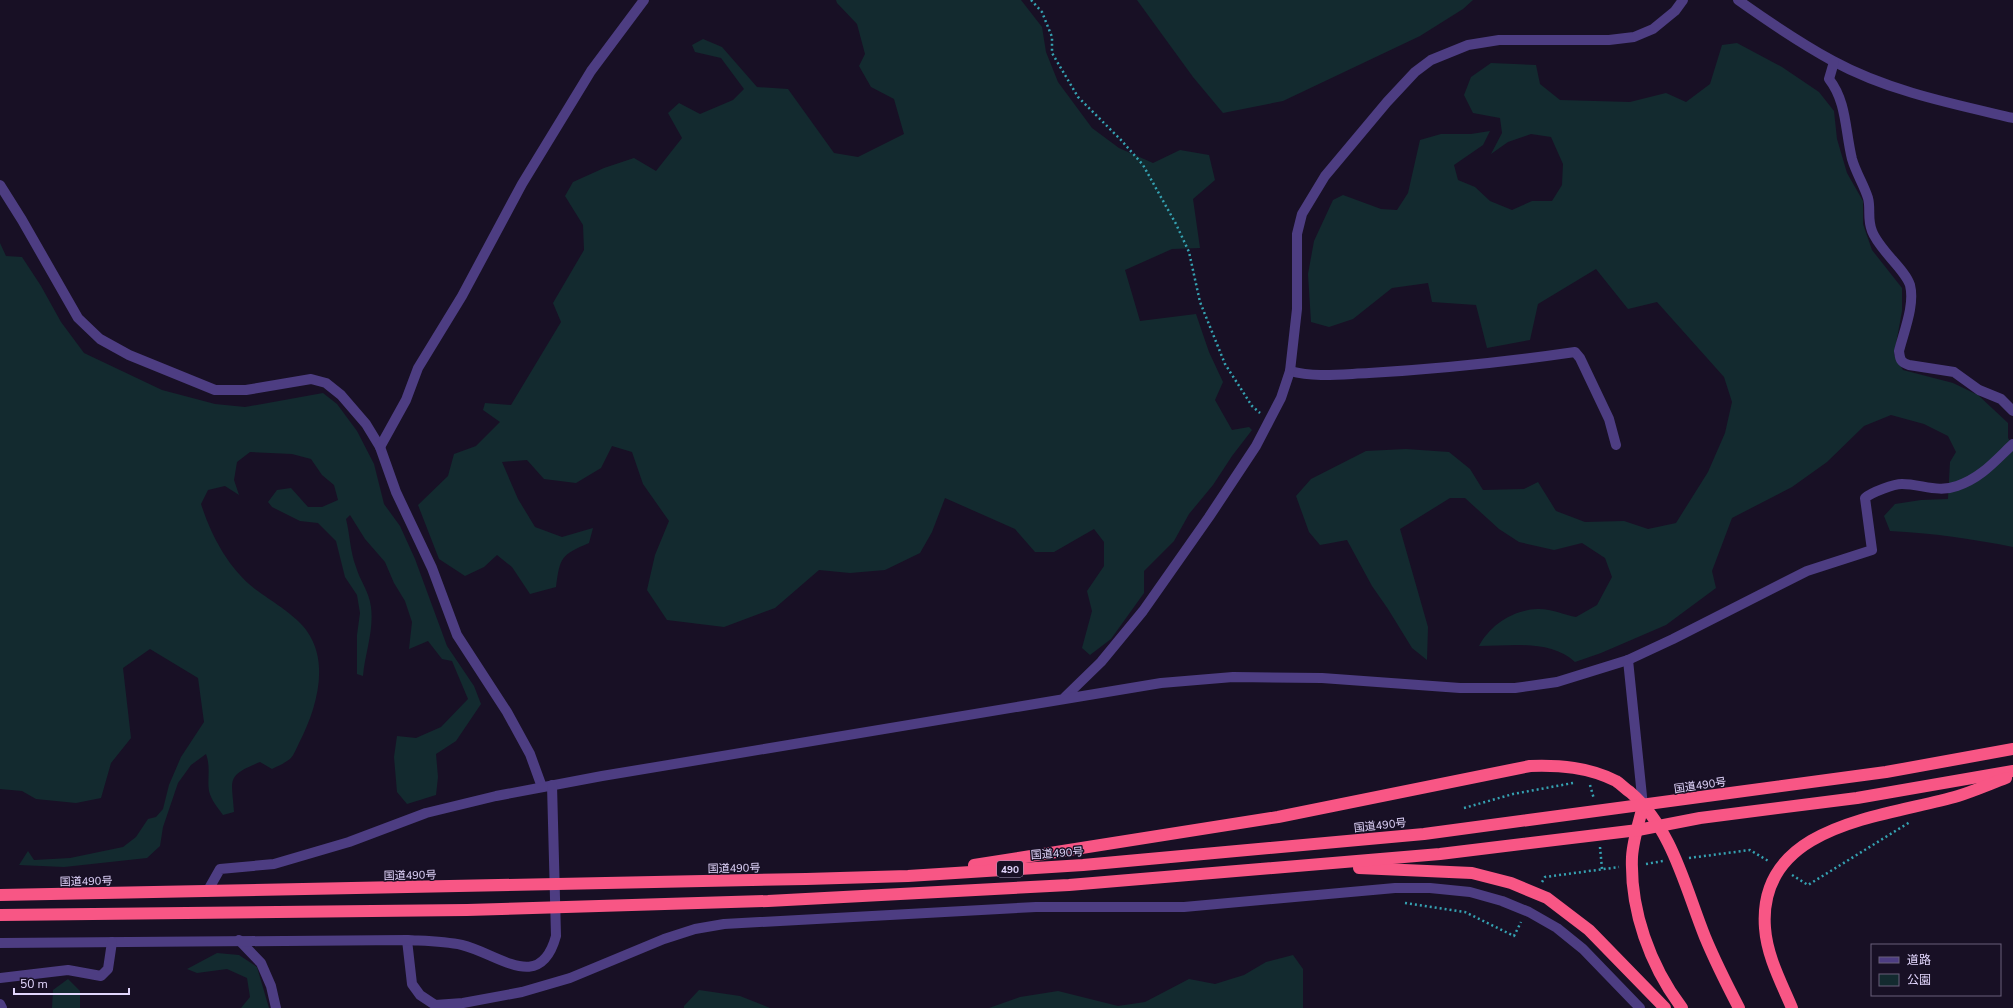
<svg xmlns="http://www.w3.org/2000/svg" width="2013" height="1008" viewBox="0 0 2013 1008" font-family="'Nunito Sans','Noto Sans JP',sans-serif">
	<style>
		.green { fill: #132a2f }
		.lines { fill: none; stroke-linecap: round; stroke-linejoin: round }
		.path { stroke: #35a2b2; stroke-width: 2.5; stroke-dasharray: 2 3; stroke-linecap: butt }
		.minor { stroke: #4d3d82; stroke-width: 10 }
		.highway { stroke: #f85685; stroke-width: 12 }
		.labels { text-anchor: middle; stroke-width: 3; stroke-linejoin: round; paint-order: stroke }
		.shield { fill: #181025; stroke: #a59bbc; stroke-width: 1 }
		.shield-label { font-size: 10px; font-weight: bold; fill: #e2d6fd }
		.street-label { font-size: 11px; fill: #e2d6fd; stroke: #181025 }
	</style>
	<rect width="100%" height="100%" fill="#181025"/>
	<!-- green -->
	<g class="green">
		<path d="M 836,0 L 1021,0 L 1042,27 L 1046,52 L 1058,82 L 1092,128 L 1119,148 L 1153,163 L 1180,150 L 1209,155 L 1215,180 L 1193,199 L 1200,248 L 1172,249 L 1125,270 L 1140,321 L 1196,314 L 1209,352 L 1223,382 L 1215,400 L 1232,430 L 1249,427 L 1252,430 L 1232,456 L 1213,485 L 1189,514 L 1174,541 L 1144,571 L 1144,593 L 1111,639 L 1090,655 L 1082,648 L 1092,611 L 1087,591 L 1104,566 L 1104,542 L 1094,529 L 1054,552 L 1035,552 L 1015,529 L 945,498 L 932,532 L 920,553 L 885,570 L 850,573 L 819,570 L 775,608 L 724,627 L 667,620 L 647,590 L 655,555 L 669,521 L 643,484 L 632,452 L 612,446 L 601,468 L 576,483 L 544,479 L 527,460 L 502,462 L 518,499 L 535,527 L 562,537 L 593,528 L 589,543 C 561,555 560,557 556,587 L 530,594 L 512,567 L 497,555 L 484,567 L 465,576 L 439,559 L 418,505 L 448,476 L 454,454 L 476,446 L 500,422 L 483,410 L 485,403 L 511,405 L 561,322 L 553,303 L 584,250 L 583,225 L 565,196 L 573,182 L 604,168 L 634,158 L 656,171 L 682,138 L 668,113 L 679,103 L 700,114 L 733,100 L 744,89 L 721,58 L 695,52 L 692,45 L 703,39 L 722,47 L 757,87 L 788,89 L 834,153 L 858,157 L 904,134 L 894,99 L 871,87 L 859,66 L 865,54 L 857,24 L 837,3 Z"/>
		<polygon points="1137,0 1473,0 1463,9 1420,36 1283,101 1223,113 1193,77"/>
		<path d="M 1737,43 L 1782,67 L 1819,92 L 1834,111 L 1837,139 L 1847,173 L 1863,201 L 1863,224 L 1872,250 L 1902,288 L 1902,311 L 1894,355 L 1903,370 L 1953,383 L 1978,395 L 2008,423 L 2008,438 L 2013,445 L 2013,547 C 1973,539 1932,533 1890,531 L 1884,516 L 1895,504 L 1921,500 L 1948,499 L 1950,462 L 1956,452 L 1948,436 L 1924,424 L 1891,415 L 1864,426 L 1827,462 L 1792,487 L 1732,518 L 1712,571 L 1716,588 L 1666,625 L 1601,653 L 1575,662 C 1550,639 1510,646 1479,646 C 1490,625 1513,610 1537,609 C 1549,608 1565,615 1576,617 L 1597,605 L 1612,577 L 1605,558 L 1582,543 L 1554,550 L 1519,542 L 1499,529 L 1465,498 L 1450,498 L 1400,529 L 1428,627 L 1427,660 L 1412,648 L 1388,609 L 1372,586 L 1347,540 L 1320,545 L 1309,532 L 1296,496 L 1311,479 L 1366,451 L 1406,449 L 1449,452 L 1470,469 L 1483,490 L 1524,489 L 1538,482 L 1556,511 L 1585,522 L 1624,521 L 1648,529 L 1676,523 L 1708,472 L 1725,433 L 1732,402 L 1724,377 L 1657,302 L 1628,309 L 1596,269 L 1538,304 L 1530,340 L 1487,348 L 1476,305 L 1432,302 L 1428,283 L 1392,288 L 1353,319 L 1329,327 L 1311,322 L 1308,274 L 1314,241 L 1333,200 L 1343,195 L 1381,209 L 1397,210 L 1408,193 L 1420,140 L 1441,134 L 1471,134 L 1490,131 L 1483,145 L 1454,165 L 1458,180 L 1475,187 L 1490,201 L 1512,210 L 1532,201 L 1552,201 L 1562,185 L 1563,164 L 1551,137 L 1531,134 L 1508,142 L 1491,154 L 1502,133 L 1500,118 L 1473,113 L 1464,95 L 1471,77 L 1491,63 L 1536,65 L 1540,84 L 1560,100 L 1630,102 L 1666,93 L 1686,102 L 1710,84 L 1722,45 Z"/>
		<path d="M 0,243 L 6,256 L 22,257 L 41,286 L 61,322 L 84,353 L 162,390 L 215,404 L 245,407 L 323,393 L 337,404 L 357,431 L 374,464 L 384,504 L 400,526 L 415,559 L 447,646 L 474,686 L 481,704 L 456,741 L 436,754 L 438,777 L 436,795 L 407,804 L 397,792 L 394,757 L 397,736 L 416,738 L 441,727 L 468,699 L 452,661 L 442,659 L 428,641 L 409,649 L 412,622 L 405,601 L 394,583 L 385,562 L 365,539 L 350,515 L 346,519 C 350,535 350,551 356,567 C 360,581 369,591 371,607 C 374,631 365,653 363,676 L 357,674 L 357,635 L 360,613 L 357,595 L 345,577 L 336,541 L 318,523 L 300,521 L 272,507 L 268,502 L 277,490 L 291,488 L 308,507 L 322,507 L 338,500 L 334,485 L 322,475 L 311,459 L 292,454 L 250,452 L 237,462 L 234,480 L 239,495 L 225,486 L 208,490 L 201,504 C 211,535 228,568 255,589 C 271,601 301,618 310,636 C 329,668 315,712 299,743 C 297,747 294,755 290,759 C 285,763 278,766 272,769 L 260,762 C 225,776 232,779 234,812 L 223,815 C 218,808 211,800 209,791 C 207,779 211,768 206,754 L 191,765 L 178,783 L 163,827 L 160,846 L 147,858 L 64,867 L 19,865 L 28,851 L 34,860 L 70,858 L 123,847 L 136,837 L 148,819 L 156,817 L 163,809 L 169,785 L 181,757 L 204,722 L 198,678 L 150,649 L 123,668 L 131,738 L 111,763 L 101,798 L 76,803 L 36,799 L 22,791 L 0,789 Z"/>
		<polygon points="217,953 239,955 257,967 269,1008 241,1008 250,997 247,978 227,969 197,973 187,969"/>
		<polygon points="1293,955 1303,969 1303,1008 989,1008 1020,997 1058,991 1118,1006 1145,1002 1189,979 1215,984 1244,975 1266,962"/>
		<polygon points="68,979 80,991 80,1008 52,1008 53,990"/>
		<polygon points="699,990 740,996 770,1008 684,1008 684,1006"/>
	</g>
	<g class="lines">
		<!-- path -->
		<g class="path">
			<polyline points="1031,0 1042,12 1052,37 1052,53 1078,97 1121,140 1143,165 1176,224 1189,252 1200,302 1225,364 1252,406 1260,413"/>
			<polyline points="1590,785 1594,799"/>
			<polyline points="1464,808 1513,794 1573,783"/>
			<polyline points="1600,847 1602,869"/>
			<polyline points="1689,858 1750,850 1770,862"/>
			<polyline points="1646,864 1663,861"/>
			<polyline points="1792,875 1808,885 1910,822"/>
			<polyline points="1542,882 1545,877 1619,867"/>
			<polyline points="1405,903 1465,912 1514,936 1521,922"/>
		</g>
		<!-- minor -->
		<g class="minor">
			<path d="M 1738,0 C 1769,22 1800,43 1833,61 C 1888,91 1953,104 2013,118"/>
			<path d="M 1834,62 L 1829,79 C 1847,102 1845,131 1852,159 C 1856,173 1864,185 1868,198 C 1871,209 1867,218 1872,231 C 1879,250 1905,269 1910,285 C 1915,305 1904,331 1899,351 C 1900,359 1900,362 1909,365 L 1954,372 L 1979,390 L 2001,399 L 2013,411"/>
			<polyline points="0,185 22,220 78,318 100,339 129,355 215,390 246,390 311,379 326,383 341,395 366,424 380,447 396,492 432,568 457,635 507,712 530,754 542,787"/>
			<path d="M 1290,371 C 1316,378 1343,374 1369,373 C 1438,369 1506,362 1575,352 L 1580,358 L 1609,419 L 1616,445"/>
			<polyline points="380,447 406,400 418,368 462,296 522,184 591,71 644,0"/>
			<polyline points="1628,660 1643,806"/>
			<polyline points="1065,697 1101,662 1143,611 1209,517 1256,446 1269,421 1281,398 1290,371 1297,309 1297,234 1302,214 1325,176 1387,102 1415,72 1431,60 1468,45 1499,40 1609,40 1634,37 1653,29 1675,11 1683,0"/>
			<path d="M 207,892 L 220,869 L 274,864 L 349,842 L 426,813 L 496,796 L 602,776 L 1161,683 L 1233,677 L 1322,678 L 1460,688 L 1515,688 L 1557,682 L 1628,660 L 1673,639 L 1807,571 L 1872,550 L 1865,498 C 1872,492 1894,484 1902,484 C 1921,484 1938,493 1957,486 C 1981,478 1995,461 2013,444"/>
			<polyline points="239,940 261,963 271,986 276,1008"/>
			<polyline points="407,940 412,984 420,995 435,1005 463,1003 522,992 570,978 664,939 695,929 724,924 1036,907 1184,907 1395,888 1430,888 1470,892 1502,901 1529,912 1557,928 1583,949 1640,1008"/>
			<path d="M 0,943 L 407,940 C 425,941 444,941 462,945 C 499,954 540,994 556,936 L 552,785"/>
			<polyline points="0,978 68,970 101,976 108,969 112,942"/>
			<polyline points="0,1004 2,1008"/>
		</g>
		<!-- highway -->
		<g class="highway">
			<path d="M 1643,806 C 1639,822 1633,840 1632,857 C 1630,910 1650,966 1682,1008"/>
			<path d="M 974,865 L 1278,817 L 1530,766 C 1560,765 1588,767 1616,781 C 1621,784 1625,789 1630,792 C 1672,828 1685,887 1705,937 C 1715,961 1727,985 1739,1008"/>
			<polyline points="1359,868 1472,873 1511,883 1547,898 1589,930 1665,1008"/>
			<polyline points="0,895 806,879 908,876 1083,865 1424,834 1886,772 2013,749"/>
			<polyline points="0,915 467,910 768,901 1069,885 1440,854 1638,830 1700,818 1857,798 2013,771"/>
			<path d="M 1792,1008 C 1781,982 1767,956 1765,928 C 1757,823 1886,817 1958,796 C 1974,791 1990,784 2006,778"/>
		</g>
	</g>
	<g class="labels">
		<!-- shield labels -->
		<rect class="shield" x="997" y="861" width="26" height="16" rx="3"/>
		<g class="shield-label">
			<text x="1010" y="873">490</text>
		</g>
		<!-- street labels -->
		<g class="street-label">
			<text transform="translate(1700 785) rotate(-8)" y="4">国道490号</text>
			<text transform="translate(1380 825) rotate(-6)" y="4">国道490号</text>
			<text transform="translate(1057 853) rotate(-4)" y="4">国道490号</text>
			<text transform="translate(734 868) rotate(-1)" y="4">国道490号</text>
			<text transform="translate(410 875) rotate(-1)" y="4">国道490号</text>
			<text transform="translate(86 881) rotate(-1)" y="4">国道490号</text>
		</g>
	</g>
	<!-- legend -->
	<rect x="1871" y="944" width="130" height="52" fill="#181025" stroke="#695f7b"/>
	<rect x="1879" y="957" width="20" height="6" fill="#4d3d82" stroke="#695f7b"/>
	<text x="1907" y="964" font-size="12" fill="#e2d6fd">道路</text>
	<rect x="1879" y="974" width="20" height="12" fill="#132a2f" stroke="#695f7b"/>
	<text x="1907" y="984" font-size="12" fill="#e2d6fd">公園</text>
	<!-- scale -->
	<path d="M14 988v6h115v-6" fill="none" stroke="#e2d6fd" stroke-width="2"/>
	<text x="20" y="988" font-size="12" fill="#e2d6fd" stroke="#181025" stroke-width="3" paint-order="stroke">50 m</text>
</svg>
